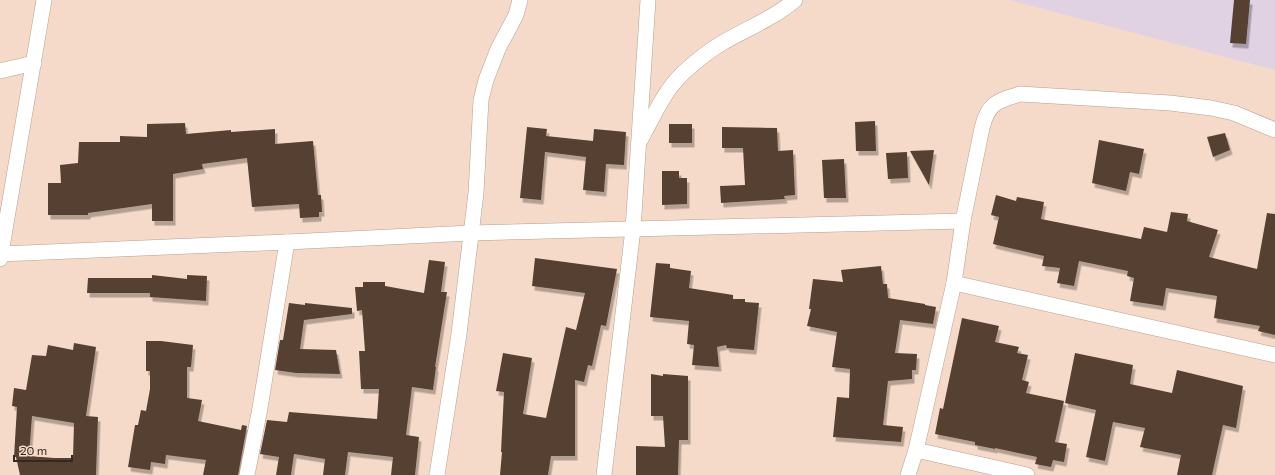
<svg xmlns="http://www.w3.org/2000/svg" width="1275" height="475" viewBox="0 0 1275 475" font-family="Commissioner,sans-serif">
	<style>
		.education { fill: #e0d1e3 }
		.building { fill: #554030; fill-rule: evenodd; filter: url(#shadow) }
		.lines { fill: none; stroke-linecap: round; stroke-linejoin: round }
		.street-casing { stroke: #b99f8e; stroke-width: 16 }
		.street { stroke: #fff; stroke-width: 15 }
	</style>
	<defs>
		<filter id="shadow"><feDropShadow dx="2.5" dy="4.5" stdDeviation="0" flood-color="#0004"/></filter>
	</defs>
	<rect width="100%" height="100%" fill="#f6dac9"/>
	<!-- education -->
	<polygon class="education" points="1009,0 1275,0 1275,70"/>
	<!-- building -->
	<g class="building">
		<polygon points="1234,0 1250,0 1246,44 1230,43"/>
		<polygon points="875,121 876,151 856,151 855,122"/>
		<polygon points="185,123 186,134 231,130 231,132 275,129 275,144 313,141 318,195 321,195 322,212 319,212 319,217 300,218 299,204 252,207 247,158 202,164 203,169 173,174 173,221 152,221 152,204 88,213 88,215 48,215 48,183 61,183 60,165 78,163 79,142 120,142 120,136 147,137 147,124"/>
		<rect x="669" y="124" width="23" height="19"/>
		<polygon points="527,127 547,129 546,136 593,141 594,129 626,132 624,165 606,164 604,192 583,190 586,157 545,152 541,200 520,198"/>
		<polygon points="722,127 777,128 778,151 793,150 795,195 784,196 785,199 721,203 720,186 745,185 743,148 722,148"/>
		<polygon points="1225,133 1230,150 1213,157 1207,137"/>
		<polygon points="1099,140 1144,149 1139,174 1130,172 1126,191 1092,183"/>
		<polygon points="934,150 929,185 910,151"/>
		<polygon points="907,152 908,178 888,179 886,153"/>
		<polygon points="844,159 846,198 824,198 822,160"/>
		<polygon points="662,171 679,171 679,178 687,178 687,204 662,205"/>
		<polygon points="996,195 1016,201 1017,197 1044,202 1041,219 1141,239 1144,227 1167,232 1171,212 1188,214 1187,221 1218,230 1209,257 1257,269 1267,213 1275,214 1275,335 1258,331 1260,326 1214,318 1217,296 1166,288 1163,306 1130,301 1134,278 1127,276 1128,271 1079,261 1074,286 1057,283 1060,268 1042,266 1044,256 993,244 999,217 991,215"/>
		<polygon points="535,258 617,269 606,326 601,325 592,366 588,365 584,382 575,380 575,456 551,456 548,475 500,475 502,452 501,452 504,392 496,391 503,353 532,358 523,414 546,418 566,327 576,330 585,293 532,286"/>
		<polygon points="429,260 445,262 441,292 447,292 435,367 436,367 433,390 412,387 406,435 419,437 415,475 391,475 393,457 348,452 345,475 323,475 325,459 294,454 291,475 276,475 279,457 260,454 267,420 287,422 289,412 377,419 379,389 361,389 359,351 365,351 362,310 357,311 355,287 363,287 363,282 385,282 385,286 424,293"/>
		<polygon points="656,263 670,264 670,268 691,271 689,288 733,295 733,299 745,299 745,302 759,303 754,350 727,348 726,345 717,347 719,367 692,365 694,345 687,344 689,321 650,317"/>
		<polygon points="881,266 883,284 887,284 888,298 925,304 925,305 936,307 933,324 900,320 895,353 917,354 916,370 912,370 912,379 888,381 883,425 903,427 901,442 833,437 837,397 849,398 850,369 832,367 837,332 807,326 811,309 809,309 813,279 843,282 841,270"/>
		<polygon points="152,275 187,279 187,275 207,276 206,301 150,297 150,293 87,293 88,278 152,278"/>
		<polygon points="289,303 305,305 305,303 352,308 352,314 304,320 300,349 336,350 340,374 296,373 275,370 280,340 283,340"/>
		<polygon points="962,318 999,326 995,342 1019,347 1017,353 1028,355 1022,380 1029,382 1026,393 1064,401 1055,442 1067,444 1064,462 1053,460 1051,467 1035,464 1037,457 995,448 995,449 975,445 975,442 935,434 940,408 943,409"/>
		<polygon points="146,341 161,341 193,345 191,367 187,367 187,398 202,400 198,421 241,430 242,425 247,426 238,475 203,475 206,460 166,455 165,464 151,462 150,470 128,467 135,425 138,425 141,410 146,411 150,389 150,371 146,371"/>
		<path d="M 74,343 L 96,347 L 86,416 L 98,417 L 96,475 L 20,475 L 16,457 L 14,457 L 17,407 L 12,406 L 14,388 L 26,390 L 32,355 L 46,356 L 48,345 L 73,350 ZM 32,416 L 74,423 L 73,458 L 54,458 L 29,456 Z"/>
		<polygon points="1075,353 1133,365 1130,384 1172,393 1177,370 1243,386 1236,428 1223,425 1212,475 1177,475 1181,455 1140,447 1145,428 1113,422 1105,461 1086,457 1096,410 1065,403"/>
		<polygon points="651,374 663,376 663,374 688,376 688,440 679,440 678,475 636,475 636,446 665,447 663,416 651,416"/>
	</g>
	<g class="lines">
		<!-- street casing -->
		<g class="street-casing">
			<g id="street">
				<polyline points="0,71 34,63"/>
				<path d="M 641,139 C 651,121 660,100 673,84 C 684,70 707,52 722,43 C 746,29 774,18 795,0"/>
				<polyline points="0,254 287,242 471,233 963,221"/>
				<polyline points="0,259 44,0"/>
				<polyline points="954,283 1275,355"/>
				<polyline points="916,450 1027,475"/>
				<polyline points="247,475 260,408 287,242"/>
				<polyline points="437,475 459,334 476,193 481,100 486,80 498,49 516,15 520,0"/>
				<polyline points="604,475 633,229 648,0"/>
				<path d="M 908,475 L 916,450 L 954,283 L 963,221 L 982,128 C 988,103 997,101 1020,94 L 1170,103 L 1211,108 L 1234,113 L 1275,130"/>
			</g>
		</g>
		<!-- street -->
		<use href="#street" class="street"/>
	</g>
	<!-- scale -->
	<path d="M14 455v6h58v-6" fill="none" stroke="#332822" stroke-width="2"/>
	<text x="20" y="455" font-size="12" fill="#332822" stroke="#f6dac9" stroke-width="3" paint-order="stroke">20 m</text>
</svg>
